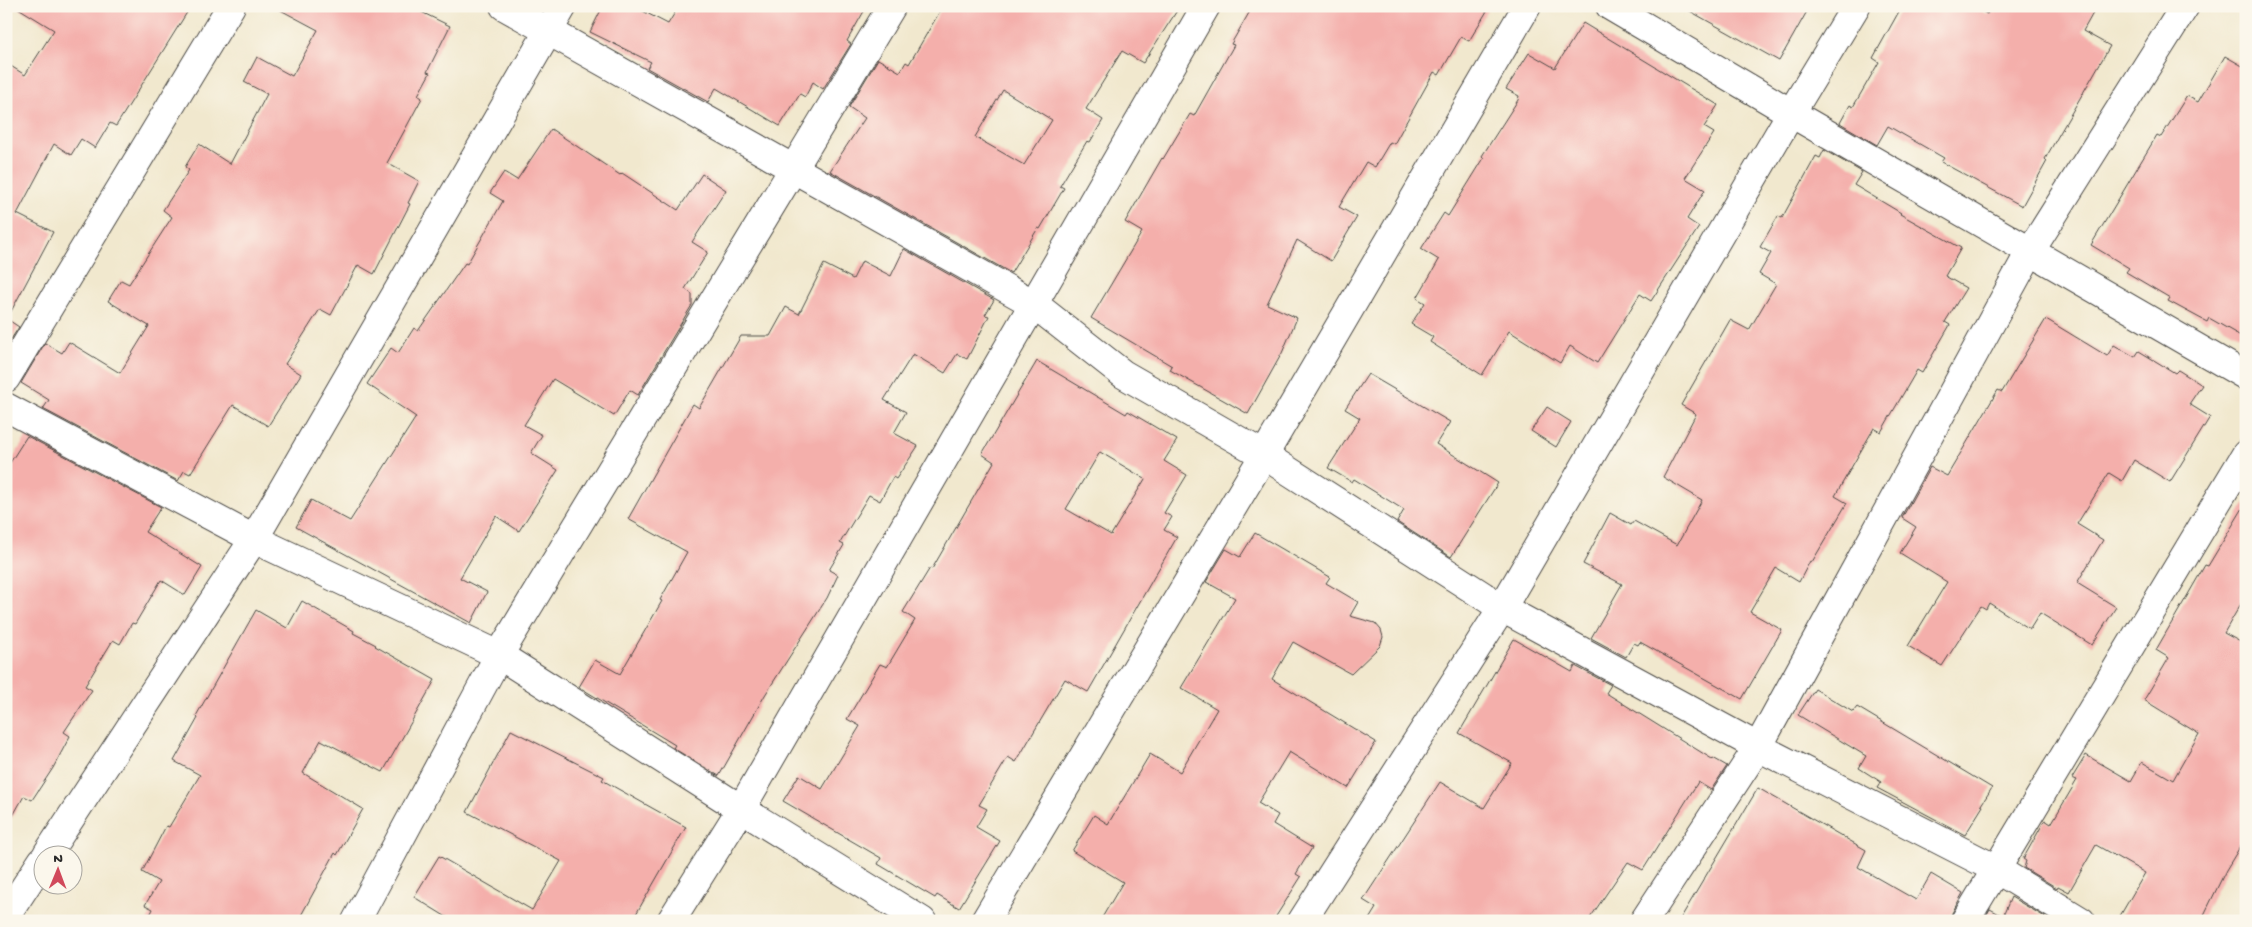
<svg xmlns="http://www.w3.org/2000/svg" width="2252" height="927" viewBox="0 0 2252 927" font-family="'Gochi Hand',sans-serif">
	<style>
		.building { fill: #f4afab; fill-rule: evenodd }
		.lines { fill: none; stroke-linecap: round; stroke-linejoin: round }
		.minor-casing { stroke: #494743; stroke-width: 30 }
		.minor { stroke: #fff; stroke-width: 28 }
	</style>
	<rect width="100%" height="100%" fill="#fbf7ec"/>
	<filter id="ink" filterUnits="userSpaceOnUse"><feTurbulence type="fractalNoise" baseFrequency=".02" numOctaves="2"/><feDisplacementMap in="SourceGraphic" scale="10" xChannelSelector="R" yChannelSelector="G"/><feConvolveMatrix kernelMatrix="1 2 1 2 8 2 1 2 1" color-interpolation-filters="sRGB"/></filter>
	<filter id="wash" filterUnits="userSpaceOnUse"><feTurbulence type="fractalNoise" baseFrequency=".0096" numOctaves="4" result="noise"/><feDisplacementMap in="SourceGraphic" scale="20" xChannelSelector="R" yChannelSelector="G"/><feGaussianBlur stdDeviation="1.12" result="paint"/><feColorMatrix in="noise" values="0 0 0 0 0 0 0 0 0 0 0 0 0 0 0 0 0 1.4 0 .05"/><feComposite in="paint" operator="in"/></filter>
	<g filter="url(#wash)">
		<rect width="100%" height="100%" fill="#f1e8ce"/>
		<g id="blocks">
			<!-- building -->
			<g class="building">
				<polygon points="15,6 191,6 116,126 110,123 95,148 81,139 71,155 54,144 17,214 53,232 7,319 19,327 6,347 6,63 25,75 54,30"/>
				<polygon points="273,6 409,6 450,26 427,72 430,73 418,95 422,98 387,163 419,181 408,203 410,204 374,274 358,265 331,315 320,309 285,364 301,374 268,426 233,405 190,474 184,471 178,481 43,409 49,400 21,383 45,343 62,353 69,342 120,373 149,326 108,301 121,280 129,284 172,217 163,210 189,170 185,167 199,144 230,164 267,94 244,82 257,57 292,76 318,30"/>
				<polygon points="603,6 633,6 668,24 679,6 867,6 847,41 851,44 823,89 813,82 805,97 800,94 780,126 716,88 708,102 647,68 651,62 590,32"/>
				<path d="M 943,6 L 1180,6 L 1143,63 L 1122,51 L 1086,109 L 1103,120 L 1090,142 L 1087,141 L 1060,186 L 1064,188 L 1040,229 L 1038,228 L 1011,273 L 830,171 L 865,118 L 849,107 L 878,59 L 900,72 L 906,62 L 909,64 ZM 1003,90 L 1052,120 L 1024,165 L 975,137 Z"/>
				<polygon points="1253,6 1490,6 1469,41 1461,37 1439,75 1434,72 1394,144 1390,142 1375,167 1366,162 1339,207 1357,217 1331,261 1297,240 1267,304 1297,318 1282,353 1248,414 1170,370 1172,366 1091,318 1142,232 1125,222 1162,158 1163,159 1190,114 1194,116 1234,45 1231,44"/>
				<polygon points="1681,6 1810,6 1779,61"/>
				<polygon points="1902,6 1973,6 1987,14 1992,6 2097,6 2083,31 2110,46 2045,159 2047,161 2022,206 1941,162 1944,158 1888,126 1877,145 1840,123 1850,105 1853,107 1879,62 1873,58"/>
				<polygon points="1583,23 1718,105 1704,127 1714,133 1685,178 1705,190 1687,219 1699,227 1651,301 1640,294 1597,363 1570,346 1560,363 1509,331 1482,375 1430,342 1433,337 1411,324 1425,303 1417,298 1439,260 1421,249 1444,213 1448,216 1484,158 1482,156 1518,100 1519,96 1506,89 1529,53 1555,68"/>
				<polygon points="2225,56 2246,68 2246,339 2209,318 2207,322 2168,301 2170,298 2126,272 2129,268 2091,245 2157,135 2161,137 2187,96 2198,102"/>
				<polygon points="551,129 620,175 622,173 678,210 702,174 726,190 692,242 708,252 685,289 692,294 692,305 638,395 630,390 614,416 553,379 524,425 542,435 531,453 558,470 519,531 496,516 460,578 487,592 471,623 296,527 311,500 350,521 416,417 367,384 391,348 398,353 414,328 418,331 465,263 467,264 503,201 490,193 504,172 517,180"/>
				<polygon points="1824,150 1862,172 1854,185 1901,213 1900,214 1961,248 1945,276 1966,288 1945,322 1950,325 1922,373 1917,370 1881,432 1874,428 1835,496 1847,503 1812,562 1810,561 1799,582 1776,568 1750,612 1782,630 1742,699 1640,642 1638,645 1634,643 1626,657 1591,638 1622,584 1583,564 1610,513 1631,525 1634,521 1677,545 1702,500 1663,477 1696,414 1681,405 1730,320 1749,330 1776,284 1759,274 1771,253 1760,247 1778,216 1782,218 1816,156 1820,158"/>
				<polygon points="904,249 994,300 985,315 989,316 967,359 957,354 945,373 913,354 884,400 906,412 894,433 918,446 896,479 893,477 880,501 869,495 840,543 844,545 829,570 838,575 827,598 765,695 719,776 673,748 675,745 579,687 595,660 620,674 662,601 660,600 687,552 628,519 693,404 699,408 741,336 770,336 786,307 799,314 824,264 853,279 862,261 891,276"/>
				<polygon points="2046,319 2107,356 2114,345 2135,357 2139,351 2175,373 2178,370 2202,385 2189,404 2210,417 2170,482 2134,460 2122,481 2109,473 2077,524 2103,540 2077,583 2116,607 2092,645 2040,613 2030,629 1989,603 1986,609 1981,606 1942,666 1908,646 1947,582 1900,553 1916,527 1902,518 1930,467 1947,476 1998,390 2002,392"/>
				<path d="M 1037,361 L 1126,414 L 1128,411 L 1177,440 L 1164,461 L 1187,475 L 1164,513 L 1172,517 L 1164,530 L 1177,537 L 1088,692 L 1065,679 L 1016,762 L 1008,757 L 979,805 L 987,809 L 976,827 L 1000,841 L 959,908 L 937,895 L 935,898 L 878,864 L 881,858 L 783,801 L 799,775 L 822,789 L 860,726 L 847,719 L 880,664 L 887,667 L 915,620 L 903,612 L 930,568 L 932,569 L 994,462 L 982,454 ZM 1100,452 L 1145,479 L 1111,535 L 1066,509 Z"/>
				<polygon points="1368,374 1450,422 1436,444 1498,483 1451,557 1397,522 1404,510 1354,479 1352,482 1328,468 1360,418 1345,409"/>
				<polygon points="1547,407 1571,422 1556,447 1531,431"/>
				<polygon points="27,436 161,507 145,532 202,567 185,595 161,580 135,624 132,623 120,644 113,640 85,686 92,690 64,732 70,736 53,768 32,800 24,796 6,828 6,469"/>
				<polygon points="2246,503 2246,595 2224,633 2246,645 2246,837 2226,870 2201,921 2117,921 2145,873 2096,845 2069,892 2058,886 2057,888 2024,868 2026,861 2023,859 2045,820 2051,824 2077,780 2072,778 2086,755 2131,781 2142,762 2173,780 2199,734 2144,700 2169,658 2156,650 2205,565 2208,566"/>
				<polygon points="1255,533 1330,577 1326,583 1358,602 1350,616 1375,623 1381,630 1383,637 1380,646 1351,674 1293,642 1272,679 1376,742 1348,788 1289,752 1258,803 1278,815 1273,824 1312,848 1296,874 1301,877 1273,921 1100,921 1123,882 1072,851 1094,815 1108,824 1150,754 1180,772 1217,709 1181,688 1235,598 1206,582 1226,549 1240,557"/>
				<polygon points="302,601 354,631 353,633 376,645 375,646 435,680 383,772 321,740 303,773 363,809 337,855 335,853 298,921 147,921 153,909 145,905 159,882 142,872 166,826 169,827 200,775 174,761 198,718 196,716 256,610 287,628"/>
				<polygon points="1514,639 1572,672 1575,666 1611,685 1606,693 1712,759 1713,758 1727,766 1711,790 1698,782 1643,870 1628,862 1588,921 1368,921 1376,908 1363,900 1440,782 1484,808 1512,763 1459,733"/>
				<polygon points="1815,689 1853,712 1857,707 1992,788 1981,805 1983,806 1965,835 1877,788 1881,782 1859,768 1866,756 1798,715"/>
				<polygon points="511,730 604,777 602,780 686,827 632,921 453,921 414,897 439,856 532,910 561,861 467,812"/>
				<polygon points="1758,788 1866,850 1858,867 1916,900 1931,874 1963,893 1952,913 1949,921 1679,921"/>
				<polygon points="2011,897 2045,917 2043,921 1983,921 1990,909 2003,916"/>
			</g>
		</g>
	</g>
	<g filter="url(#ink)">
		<use href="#blocks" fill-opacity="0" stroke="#494743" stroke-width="1"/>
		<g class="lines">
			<!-- minor casing -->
			<g class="minor-casing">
				<g id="minor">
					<polyline points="504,6 1034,304 1123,374 1264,455 1502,608 1758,747 1996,869 2081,921"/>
					<polyline points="1610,6 1791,113 2246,376"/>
					<polyline points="6,378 231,6"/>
					<polyline points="6,407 254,539 499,655 741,809 922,921"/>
					<polyline points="47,854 254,539 563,6"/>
					<polyline points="6,916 42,861"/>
					<polyline points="356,921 499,655 892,6"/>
					<polyline points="671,921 741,809 1206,6"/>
					<polyline points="985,921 1264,455 1527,6"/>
					<polyline points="1302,921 1502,608 1791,113 1856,6"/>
					<polyline points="1644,921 1758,747 2031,250 2185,6"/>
					<polyline points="1965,921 2246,454"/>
				</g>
			</g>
			<!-- minor -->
			<use href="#minor" class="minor"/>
		</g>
	</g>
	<!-- margin -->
	<rect width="2252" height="927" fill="none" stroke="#fbf7ec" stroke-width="25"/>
	<!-- north arrow -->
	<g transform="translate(58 870) rotate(1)"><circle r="24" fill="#fbf7ec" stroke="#a8a59f"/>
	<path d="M0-4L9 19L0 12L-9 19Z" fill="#d1495b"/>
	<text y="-8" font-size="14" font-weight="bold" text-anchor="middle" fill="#2b2b2b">N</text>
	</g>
</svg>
